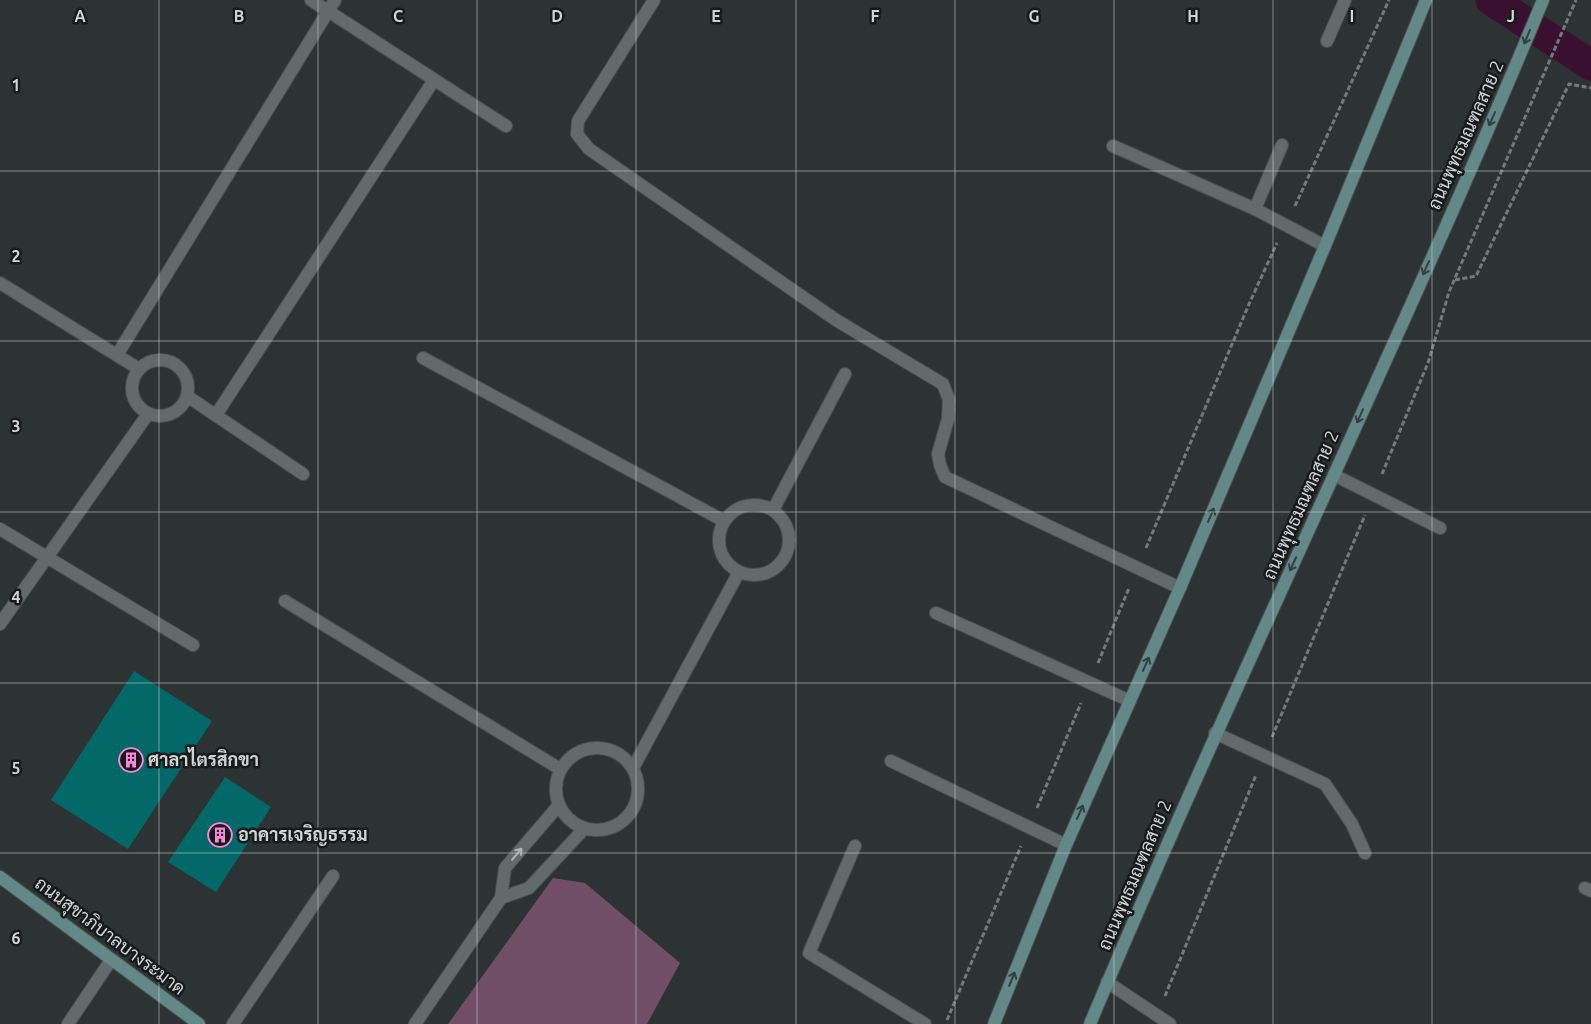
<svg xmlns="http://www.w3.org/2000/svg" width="1591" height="1024" viewBox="0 0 1591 1024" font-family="Ubuntu,Sarabun,sans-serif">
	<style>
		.green { fill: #704e66 }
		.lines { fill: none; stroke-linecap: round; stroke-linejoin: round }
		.canal { stroke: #39102f; stroke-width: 31 }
		.building { fill: #036868 }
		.lane-casing { stroke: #4a4f4f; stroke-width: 14 }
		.street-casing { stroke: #4a4f4f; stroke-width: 14 }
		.secondary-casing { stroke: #4a4f4f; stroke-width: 14 }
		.path { stroke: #747979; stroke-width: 3; stroke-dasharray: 5 2.5; stroke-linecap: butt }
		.lane { stroke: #646a6a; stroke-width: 12 }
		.street { stroke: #646a6a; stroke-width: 12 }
		.secondary { stroke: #628888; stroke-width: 12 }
		.oneway { stroke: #324040 }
		.oneway2 { stroke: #b0b4b4 }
		.grid { fill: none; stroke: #d0d4d4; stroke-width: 1; stroke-opacity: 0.55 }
		.labels { text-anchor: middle; stroke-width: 5; stroke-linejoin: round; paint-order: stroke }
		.street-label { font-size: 18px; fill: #d0d4d4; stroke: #181a1a }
		.poi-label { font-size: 18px; font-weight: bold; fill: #d0d4d4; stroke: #181a1a; text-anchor: start }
		.grid-label { font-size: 16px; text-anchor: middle; font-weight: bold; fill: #d0d4d4; stroke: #181a1a; stroke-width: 5; stroke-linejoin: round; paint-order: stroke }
	</style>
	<rect width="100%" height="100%" fill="#2d3333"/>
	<!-- green -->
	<polygon class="green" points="553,878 585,883 680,963 647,1024 448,1024"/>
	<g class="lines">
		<!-- canal -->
		<polyline class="canal" points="1491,0 1591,65"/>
	</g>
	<!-- building -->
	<g class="building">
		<polygon points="134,671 212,721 128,849 51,800"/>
		<polygon points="225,777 271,807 216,892 168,862"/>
	</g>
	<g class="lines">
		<!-- lane casing -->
		<g class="lane-casing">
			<g id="lane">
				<polyline points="1327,41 1345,0"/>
				<polyline points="1113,146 1255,209 1325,246"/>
				<polyline points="1255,209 1282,145"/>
				<polyline points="936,613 1130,701"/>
				<polyline points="891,761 1066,845"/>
				<polyline points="855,846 809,953 925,1024"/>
				<polyline points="233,1024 333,876"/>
			</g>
		</g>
		<!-- street casing -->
		<g class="street-casing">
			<g id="street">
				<polyline points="311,0 506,126"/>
				<polyline points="654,0 578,121 577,134 589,149 836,320 943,384 949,400 948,419 938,454 940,465 945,477 1180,588"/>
				<polyline points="0,283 139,369"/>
				<polyline points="117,355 335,0"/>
				<polyline points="423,358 724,521"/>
				<circle cx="160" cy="388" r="28"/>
				<polyline points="187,396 303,474"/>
				<polyline points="216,415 434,80"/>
				<polyline points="1334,475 1440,528"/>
				<circle cx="754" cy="540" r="35"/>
				<polyline points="773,510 845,374"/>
				<polyline points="0,529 193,645"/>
				<polyline points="285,601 560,769"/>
				<polyline points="0,624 148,414"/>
				<polyline points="1215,733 1325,784 1352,824 1365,853"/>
				<circle cx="597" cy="789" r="41"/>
				<polyline points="633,768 739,572"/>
				<polyline points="1585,888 1591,891"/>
				<polyline points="501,898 529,888 584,829"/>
				<polyline points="1107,982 1170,1024"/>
				<polyline points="68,1024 111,960"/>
				<polyline points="415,1024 501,898 505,868 559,805"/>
			</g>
		</g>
		<!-- secondary casing -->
		<g class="secondary-casing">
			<g id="secondary">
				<polyline points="0,877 199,1024"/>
				<polyline points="994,1024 1066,845 1180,588 1325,246 1426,0"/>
				<path d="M 1090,1024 C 1234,680 1400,345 1543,0"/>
			</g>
		</g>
		<!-- path -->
		<g class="path">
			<polyline points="1295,206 1389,0"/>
			<polyline points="1455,280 1476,276 1569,84 1591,88"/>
			<polyline points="1382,474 1428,363 1449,292 1576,0"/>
			<polyline points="1146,548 1249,304 1277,243"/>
			<polyline points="1098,663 1129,588"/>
			<polyline points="1272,737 1365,515"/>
			<polyline points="1037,808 1081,703"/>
			<polyline points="1165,996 1256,775"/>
			<polyline points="947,1020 1021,846"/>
		</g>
		<!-- lane -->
		<use href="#lane" class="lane"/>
		<!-- street -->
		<use href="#street" class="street"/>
		<!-- secondary -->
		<use href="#secondary" class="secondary"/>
	</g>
	<!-- one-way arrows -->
	<defs><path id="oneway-shaft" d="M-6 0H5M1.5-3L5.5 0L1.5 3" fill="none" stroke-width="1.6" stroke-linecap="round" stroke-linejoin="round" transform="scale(1.25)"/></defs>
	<g class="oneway">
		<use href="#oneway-shaft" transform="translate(1527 37) rotate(113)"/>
		<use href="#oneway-shaft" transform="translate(1492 119) rotate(114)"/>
		<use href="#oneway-shaft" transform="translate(1426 268) rotate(114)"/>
		<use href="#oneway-shaft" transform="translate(1360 416) rotate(114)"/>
		<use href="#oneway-shaft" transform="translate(1211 515) rotate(-67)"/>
		<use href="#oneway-shaft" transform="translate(1293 564) rotate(115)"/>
		<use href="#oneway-shaft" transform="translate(1146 664) rotate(-66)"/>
		<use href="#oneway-shaft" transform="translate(1080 812) rotate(-66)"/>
		<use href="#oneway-shaft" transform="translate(1012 979) rotate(-68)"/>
	</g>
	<use class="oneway2" href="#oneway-shaft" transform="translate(517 854) rotate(-50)"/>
	<!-- grid -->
	<path class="grid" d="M 159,0 L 159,1024M 318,0 L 318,1024M 477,0 L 477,1024M 636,0 L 636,1024M 796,0 L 796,1024M 955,0 L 955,1024M 1114,0 L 1114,1024M 1273,0 L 1273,1024M 1432,0 L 1432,1024M 0,171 L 1591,171M 0,341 L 1591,341M 0,512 L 1591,512M 0,683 L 1591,683M 0,853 L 1591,853"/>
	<!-- icons -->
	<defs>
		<g id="building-ring" transform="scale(1.25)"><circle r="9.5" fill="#181a1a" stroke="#ff85df" stroke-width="1.5"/><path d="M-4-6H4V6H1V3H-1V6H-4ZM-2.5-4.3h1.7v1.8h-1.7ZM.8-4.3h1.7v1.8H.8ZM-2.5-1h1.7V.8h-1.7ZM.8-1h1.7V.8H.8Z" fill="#ff85df"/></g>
	</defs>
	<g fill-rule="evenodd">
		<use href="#building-ring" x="131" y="760"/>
		<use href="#building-ring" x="220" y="835"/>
	</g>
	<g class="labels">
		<!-- street labels -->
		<g class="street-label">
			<text transform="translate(1466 135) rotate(-66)" y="6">ถนนพุทธมณฑลสาย 2</text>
			<text transform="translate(1301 505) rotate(-66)" y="6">ถนนพุทธมณฑลสาย 2</text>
			<text transform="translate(1135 875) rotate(-67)" y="6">ถนนพุทธมณฑลสาย 2</text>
			<text transform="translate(110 936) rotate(37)" y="6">ถนนสุขาภิบาลบางระมาด</text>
		</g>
		<!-- poi labels -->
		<g class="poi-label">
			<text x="148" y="766">ศาลาไตรสิกขา</text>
			<text x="238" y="841">อาคารเจริญธรรม</text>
		</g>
	</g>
	<g class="grid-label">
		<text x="80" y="22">A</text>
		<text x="239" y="22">B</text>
		<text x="398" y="22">C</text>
		<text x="557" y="22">D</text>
		<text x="716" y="22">E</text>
		<text x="875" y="22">F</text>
		<text x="1034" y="22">G</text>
		<text x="1193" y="22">H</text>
		<text x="1352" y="22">I</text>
		<text x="1511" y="22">J</text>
		<text x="16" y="91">1</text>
		<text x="16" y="262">2</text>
		<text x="16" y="432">3</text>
		<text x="16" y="603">4</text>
		<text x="16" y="774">5</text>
		<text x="16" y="944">6</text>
	</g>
</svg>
